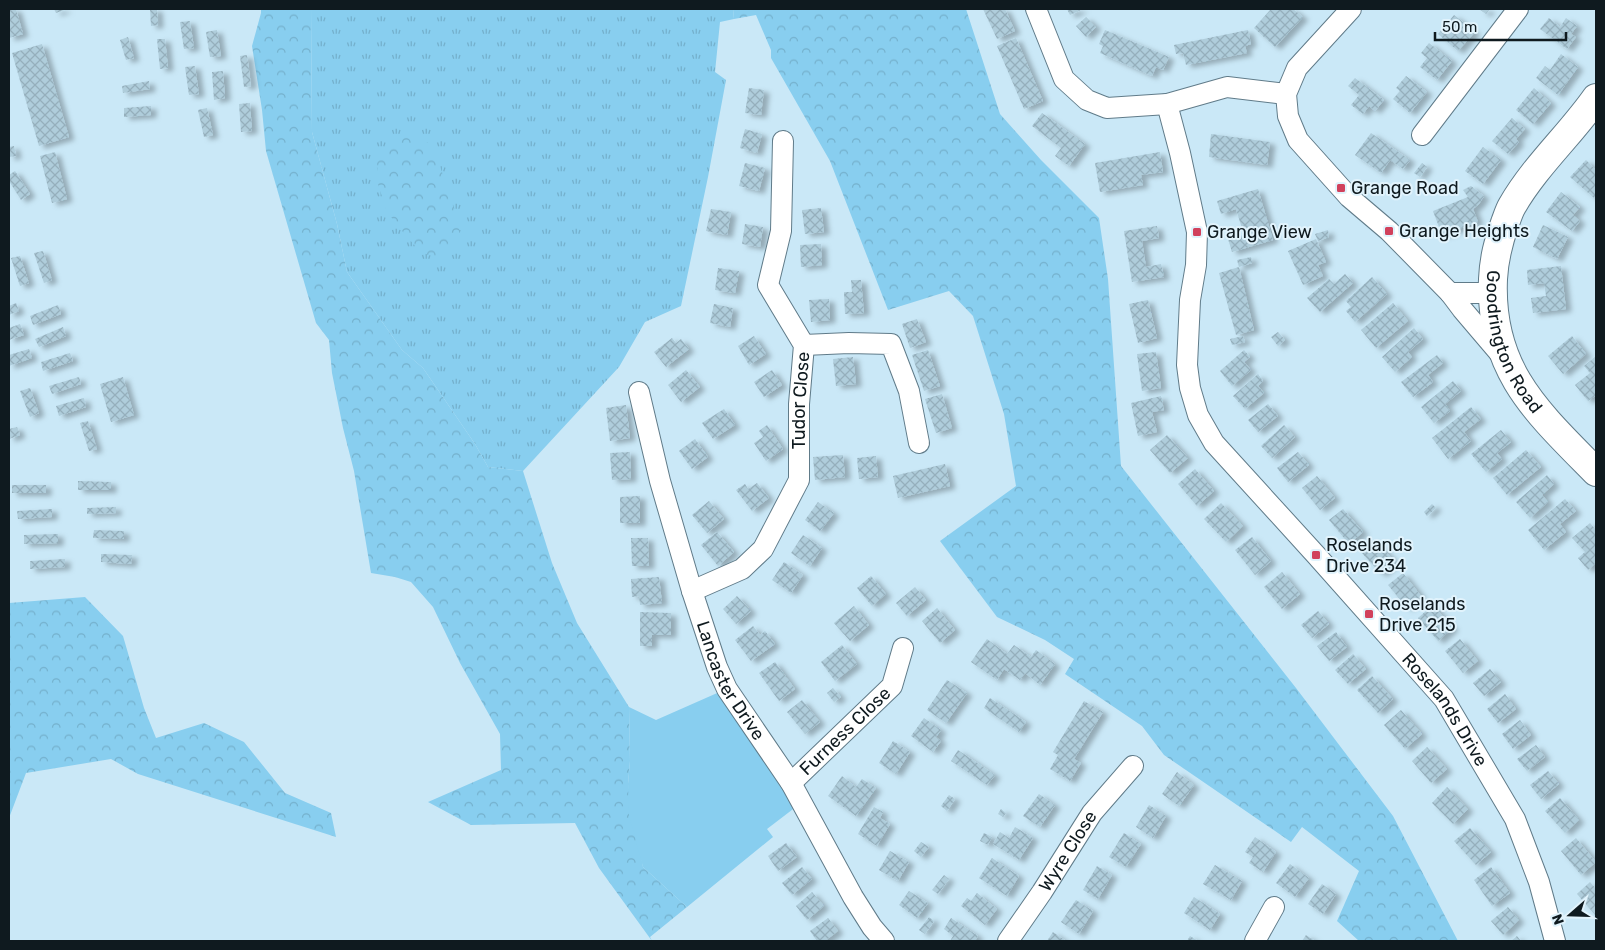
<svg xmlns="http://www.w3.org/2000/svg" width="1605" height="950" viewBox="0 0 1605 950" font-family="Rubik,sans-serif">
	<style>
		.grass { fill: url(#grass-tufts) }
		.forest { fill: url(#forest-crowns) }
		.green { fill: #88ceef }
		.building { fill: url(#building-cross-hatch); filter: url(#shadow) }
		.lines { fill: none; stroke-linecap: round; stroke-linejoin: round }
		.street-casing { stroke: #607b89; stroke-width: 22 }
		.secondary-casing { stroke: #607b89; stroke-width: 30 }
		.street { stroke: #fff; stroke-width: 20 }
		.secondary { stroke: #fff; stroke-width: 28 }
		.poi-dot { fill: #d1415c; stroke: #e1f3fc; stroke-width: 2 }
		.labels { text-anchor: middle; stroke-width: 4; stroke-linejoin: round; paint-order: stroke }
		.poi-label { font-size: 18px; fill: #0f1a1f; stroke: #e1f3fc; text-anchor: start }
		.street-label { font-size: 18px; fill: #0f1a1f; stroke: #e1f3fc }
	</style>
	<defs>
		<pattern id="grass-tufts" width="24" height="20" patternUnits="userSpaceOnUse" patternTransform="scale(1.25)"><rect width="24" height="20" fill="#88ceef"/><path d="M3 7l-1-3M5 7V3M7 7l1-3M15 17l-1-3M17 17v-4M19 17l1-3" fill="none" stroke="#74b0cc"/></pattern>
		<pattern id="forest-crowns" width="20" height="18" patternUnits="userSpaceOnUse" patternTransform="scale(1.25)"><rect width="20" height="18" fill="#88ceef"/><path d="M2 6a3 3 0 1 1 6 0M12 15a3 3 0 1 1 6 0" fill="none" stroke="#74b0cc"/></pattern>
		<pattern id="building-cross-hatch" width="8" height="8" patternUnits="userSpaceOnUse" patternTransform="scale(1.25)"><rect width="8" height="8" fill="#afcddb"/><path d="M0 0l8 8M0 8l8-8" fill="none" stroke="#95afbc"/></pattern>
		<filter id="shadow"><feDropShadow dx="5.5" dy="3" stdDeviation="2.5" flood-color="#0004"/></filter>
	</defs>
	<rect width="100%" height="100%" fill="#cae8f7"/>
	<!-- grass -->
	<polygon class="grass" points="311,9 733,9 734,19 720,22 715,72 726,80 708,177 681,306 645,322 619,367 523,471 488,467 475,444 423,368 402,350 347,272 337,224 312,132"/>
	<!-- forest -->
	<g class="forest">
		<polygon points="261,9 311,9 312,132 337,224 347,272 402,350 423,368 475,444 488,467 523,471 552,563 577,623 629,707 630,761 628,784 643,867 687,907 650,937 652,941 599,868 575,823 471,825 428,802 501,770 500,734 460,663 433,607 411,582 395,577 371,573 354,471 343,428 332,373 329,340 316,323 266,151 262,110 252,46 261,13"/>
		<polygon points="733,9 966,9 1000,114 1041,160 1099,218 1108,279 1121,466 1296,688 1393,816 1458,941 1359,941 1337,921 1359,871 1302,827 1291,842 1164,755 1142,726 1065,674 1074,659 1045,640 997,617 940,541 1016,486 1004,414 973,316 949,291 888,310 830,161 771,58 771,50 756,15 734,19"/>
		<polygon points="407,135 425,140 435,151 457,218 461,238 459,246 441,257 428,255 417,248 403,232 387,212 378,184 377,161 389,143"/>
		<polygon points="85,597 123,636 144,708 156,738 204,723 244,742 285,793 331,813 336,837 138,774 111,759 26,773 9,818 9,603"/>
	</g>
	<!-- green -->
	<polygon class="green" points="724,690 801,803 767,829 773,837 687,907 643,867 629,815 628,784 630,761 629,707 656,720"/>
	<!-- building -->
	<g class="building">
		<polygon points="9,9 16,9 23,34 9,38"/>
		<polygon points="54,9 67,9 56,13"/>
		<polygon points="150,9 157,9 158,25 151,26"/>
		<polygon points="983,9 1005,9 1015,31 997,39"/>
		<polygon points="1067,9 1083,9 1070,15"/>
		<polygon points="1271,9 1293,9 1303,17 1275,47 1254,28"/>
		<polygon points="1479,9 1490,9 1486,14"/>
		<polygon points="1454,15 1475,32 1458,51 1438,34"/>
		<polygon points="1086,17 1096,27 1086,37 1076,26"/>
		<polygon points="1549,18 1560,27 1566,18 1577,26 1571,34 1576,37 1567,49 1540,29"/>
		<polygon points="190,21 194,48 184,49 180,22"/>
		<polygon points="217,30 221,56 210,57 206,32"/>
		<polygon points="1105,30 1169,57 1163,70 1156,67 1152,76 1100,53 1103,46 1099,44"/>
		<polygon points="1248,30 1251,44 1245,46 1247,53 1186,65 1183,53 1176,54 1174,45"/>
		<polygon points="128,37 134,58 126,60 120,40"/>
		<polygon points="1016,38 1043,101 1024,109 997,46"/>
		<polygon points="157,39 165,39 168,68 160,69"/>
		<polygon points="1429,43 1452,61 1437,80 1420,67 1427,58 1421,53"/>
		<polygon points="42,44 69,137 39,146 12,53"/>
		<polygon points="1561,54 1578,67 1558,95 1536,78 1545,66 1550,70"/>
		<polygon points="247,55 251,86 244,87 240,56"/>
		<polygon points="195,66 199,94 189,95 185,67"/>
		<polygon points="223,71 225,98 214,100 212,72"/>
		<polygon points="1406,76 1427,92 1410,113 1393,99 1400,91 1396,88"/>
		<polygon points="1355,78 1384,100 1375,111 1369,106 1363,114 1351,105 1359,95 1348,86"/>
		<polygon points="149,81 150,89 123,93 122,86"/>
		<polygon points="749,88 764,90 761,115 745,113"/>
		<polygon points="1534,88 1551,103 1533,124 1516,110"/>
		<polygon points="250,103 252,131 241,132 239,104"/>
		<polygon points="151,106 151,115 124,117 124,108"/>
		<polygon points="207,108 213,135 204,137 198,110"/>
		<polygon points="1042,113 1085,144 1069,166 1055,156 1061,148 1032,126"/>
		<polygon points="1512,118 1525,129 1516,139 1519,142 1508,154 1492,141"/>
		<polygon points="745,129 762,134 757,153 740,148"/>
		<polygon points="1371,133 1410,160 1403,169 1390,160 1381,173 1355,155"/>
		<polygon points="1211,134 1270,142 1267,165 1209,157"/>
		<polygon points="14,146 16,156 9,157 9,147"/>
		<polygon points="1483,147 1501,160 1483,184 1465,171"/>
		<polygon points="55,152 67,199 52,203 40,156"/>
		<polygon points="1160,152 1163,172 1141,175 1143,185 1100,192 1095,163"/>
		<polygon points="1586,160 1596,170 1596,196 1594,198 1570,177"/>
		<polygon points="745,163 765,168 759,191 739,186"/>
		<polygon points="1422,163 1427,167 1420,177 1414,173"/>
		<polygon points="15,171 30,194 21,200 9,181 9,175"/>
		<polygon points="1471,186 1484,196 1479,204 1473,209 1478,222 1442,235 1433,211 1468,197 1463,190"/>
		<polygon points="1258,189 1273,240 1232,252 1228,239 1244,235 1236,209 1221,214 1217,201"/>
		<polygon points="1561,192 1580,207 1573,215 1580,221 1572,231 1546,212"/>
		<polygon points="821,208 824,232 805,234 802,210"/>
		<polygon points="711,209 731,212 727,235 706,231"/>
		<polygon points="745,224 763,227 760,247 742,244"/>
		<polygon points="1543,225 1568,237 1557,259 1533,247"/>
		<polygon points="1157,226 1159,238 1142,241 1146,267 1161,264 1164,277 1132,282 1124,231"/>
		<polygon points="1328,230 1329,237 1318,241 1315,234"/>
		<polygon points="1316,239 1326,262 1318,265 1323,276 1303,285 1288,251"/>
		<polygon points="821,244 822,265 801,267 800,245"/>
		<polygon points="43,251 52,280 44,283 34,253"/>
		<polygon points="20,256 29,283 20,286 11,258"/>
		<polygon points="1251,257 1252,263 1239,267 1237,260"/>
		<polygon points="1561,266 1566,309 1533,313 1531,298 1546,296 1544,283 1528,285 1527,270"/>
		<polygon points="1239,267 1254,330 1236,335 1219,273"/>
		<polygon points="718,268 739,271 735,293 715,290"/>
		<polygon points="1345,274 1353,283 1320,312 1307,298 1329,279 1334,284"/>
		<polygon points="1372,277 1387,294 1355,322 1346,311 1351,307 1346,301"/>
		<polygon points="851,280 861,280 864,313 845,314 844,292 852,292"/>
		<polygon points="829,299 830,320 811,322 809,300"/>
		<polygon points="1148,300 1157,338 1138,343 1129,304"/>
		<polygon points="16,303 19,311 9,315 9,306"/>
		<polygon points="1393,303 1408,321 1376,348 1361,330"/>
		<polygon points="714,304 733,308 730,327 710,323"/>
		<polygon points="58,305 61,314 33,325 30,316"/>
		<polygon points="917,319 926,342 910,348 902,324"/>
		<polygon points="20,324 24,335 9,340 9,328"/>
		<polygon points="63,327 66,336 39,347 35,339"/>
		<polygon points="1414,328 1423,339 1408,352 1412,357 1395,372 1382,357"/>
		<polygon points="1278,332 1285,340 1278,346 1271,337"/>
		<polygon points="754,336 766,354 749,365 738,346"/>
		<polygon points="1243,336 1245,342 1232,345 1230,339"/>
		<polygon points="1572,336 1586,354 1563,374 1548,356"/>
		<polygon points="672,338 676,343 681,339 689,349 666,367 654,352"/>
		<polygon points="29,349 32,358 9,366 9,355"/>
		<polygon points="928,350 940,386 924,391 912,355"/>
		<polygon points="1244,350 1250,357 1244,362 1251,370 1232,386 1220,371"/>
		<polygon points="1156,352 1161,388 1142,391 1137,354"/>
		<polygon points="70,353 73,361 43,371 41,362"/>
		<polygon points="1437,355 1443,363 1428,375 1433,382 1413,397 1401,382"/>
		<polygon points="1596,356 1596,395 1588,401 1575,385 1590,373 1584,366"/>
		<polygon points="853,357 856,384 836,386 833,359"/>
		<polygon points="686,370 700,387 681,402 668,385"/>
		<polygon points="772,370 782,385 764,397 754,382"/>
		<polygon points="1258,374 1263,381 1258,386 1264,393 1245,409 1233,396"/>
		<polygon points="79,377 81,384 52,394 49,386"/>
		<polygon points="123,377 134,415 111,422 100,384"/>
		<polygon points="1453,381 1461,391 1445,404 1450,411 1434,423 1421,407"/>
		<polygon points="30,388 39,413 30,417 20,391"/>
		<polygon points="942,394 952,428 936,433 925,399"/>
		<polygon points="1161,396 1164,410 1152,412 1157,432 1138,436 1131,403"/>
		<polygon points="84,398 86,407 59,416 56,406"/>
		<polygon points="1268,404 1278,416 1258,432 1248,420"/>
		<polygon points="626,405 630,438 610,441 606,408"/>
		<polygon points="1471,407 1481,419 1464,432 1471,441 1448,459 1432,438"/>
		<polygon points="724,409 735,425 713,439 702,423"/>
		<polygon points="88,421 97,449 89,451 80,423"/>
		<polygon points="767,425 783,449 766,461 754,443 763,437 759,431"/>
		<polygon points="1284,425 1295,437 1272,458 1261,446"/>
		<polygon points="17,427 20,435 9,439 9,429"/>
		<polygon points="1501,430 1511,442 1497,453 1502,459 1486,472 1471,454"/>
		<polygon points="1167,435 1188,458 1170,473 1150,450"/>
		<polygon points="695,439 708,457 692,469 679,451"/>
		<polygon points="1526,450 1541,467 1507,495 1493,478"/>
		<polygon points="630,452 631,479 612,480 610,453"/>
		<polygon points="1298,452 1309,465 1288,482 1277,468"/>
		<polygon points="843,455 845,477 815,480 813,457"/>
		<polygon points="876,456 878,477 859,479 857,458"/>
		<polygon points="945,464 950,486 898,498 893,476"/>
		<polygon points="1195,469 1214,491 1197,506 1178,484"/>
		<polygon points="1547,475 1554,484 1542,495 1548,502 1530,518 1516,502"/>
		<polygon points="1317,476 1335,498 1320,510 1302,488"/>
		<polygon points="78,481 111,482 111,490 78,490"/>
		<polygon points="757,483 769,498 752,511 736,490 745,484 748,489"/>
		<rect x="12" y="485" width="34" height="8"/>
		<polygon points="640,496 640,523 620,523 620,497"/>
		<polygon points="1565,499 1576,511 1560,524 1566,532 1544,550 1528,530"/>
		<polygon points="709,501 724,519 707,533 692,515"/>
		<polygon points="818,502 834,513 820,531 805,520"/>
		<polygon points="1221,503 1243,526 1226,542 1204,519"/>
		<polygon points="1432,504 1436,508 1427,516 1424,512"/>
		<polygon points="116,507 116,513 87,514 87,508"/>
		<polygon points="52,509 52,517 18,519 17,511"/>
		<polygon points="1343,509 1363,532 1349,544 1329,520"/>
		<polygon points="1590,523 1596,530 1596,563 1588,570 1578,558 1585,552 1572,538"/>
		<polygon points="94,530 124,531 124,539 93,538"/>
		<polygon points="717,532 734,552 718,566 701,545"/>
		<polygon points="58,534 58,543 24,544 24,535"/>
		<polygon points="803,535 822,548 810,566 791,553"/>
		<polygon points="1252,537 1271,561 1255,575 1235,550"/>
		<polygon points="631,538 648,538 649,566 632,566"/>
		<polygon points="1375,540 1395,562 1381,574 1361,552"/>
		<polygon points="101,554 132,555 131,564 101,562"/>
		<polygon points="65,559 65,567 30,569 30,561"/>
		<polygon points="784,562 803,575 791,593 772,580"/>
		<polygon points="1282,572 1300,594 1282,609 1264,587"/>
		<polygon points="1403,573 1421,596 1407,608 1388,585"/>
		<polygon points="871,576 886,594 872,606 857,588"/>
		<polygon points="659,577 662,603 640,605 639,596 632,597 631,579"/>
		<polygon points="915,587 926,600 907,616 896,603"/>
		<polygon points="737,596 751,611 736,624 723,609"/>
		<polygon points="1433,605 1453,628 1438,641 1418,618"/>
		<polygon points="854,606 869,625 850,641 834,623"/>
		<polygon points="937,608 955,630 940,643 922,621"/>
		<polygon points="1318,611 1329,624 1312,638 1301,625"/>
		<polygon points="640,612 671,613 671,635 652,635 652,646 640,646"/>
		<polygon points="753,626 760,635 765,631 775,644 751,661 735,640"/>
		<polygon points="1336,632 1347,647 1329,661 1317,646"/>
		<polygon points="987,639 1007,654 1014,645 1031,657 1036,650 1055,664 1040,685 1025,673 1020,680 1004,669 997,680 971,662"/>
		<polygon points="1460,639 1478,661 1463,673 1445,651"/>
		<polygon points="842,645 857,664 835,681 821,662"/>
		<polygon points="1353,654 1366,669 1348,684 1335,670"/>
		<polygon points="775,662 795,689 779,701 759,673"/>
		<polygon points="1490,669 1501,682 1484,696 1473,683"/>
		<polygon points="1372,676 1393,699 1378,713 1357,690"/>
		<polygon points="947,680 967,693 946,723 927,710"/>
		<polygon points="833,688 841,697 834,702 827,693"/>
		<polygon points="1505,694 1516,709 1498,723 1487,709"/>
		<polygon points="990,698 1026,722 1019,732 984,708"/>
		<polygon points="802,700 820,722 805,734 787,712"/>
		<polygon points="1084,701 1103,712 1074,759 1081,763 1070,781 1050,769 1058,755 1053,752"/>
		<polygon points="1401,710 1422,734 1405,749 1384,725"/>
		<polygon points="924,718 941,730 936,737 941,741 933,752 911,736"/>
		<polygon points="1520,720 1531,735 1513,749 1502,734"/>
		<polygon points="893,741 910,752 896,774 879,763"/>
		<polygon points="1536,745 1545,757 1527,771 1517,759"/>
		<polygon points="1427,747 1447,769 1431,783 1412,761"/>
		<polygon points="958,750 995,775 987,785 951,761"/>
		<polygon points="1548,771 1559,784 1541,799 1530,785"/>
		<polygon points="1177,772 1194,785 1179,806 1162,794"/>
		<polygon points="842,776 856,787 862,779 876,788 856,816 828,796"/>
		<polygon points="1447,787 1468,809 1453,824 1432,803"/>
		<polygon points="1039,794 1055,805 1040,827 1023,816"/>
		<polygon points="949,795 955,799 947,811 941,806"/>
		<polygon points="1560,798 1579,820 1565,833 1545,811"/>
		<polygon points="1149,805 1166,816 1153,838 1136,827"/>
		<polygon points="874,807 883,812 880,818 890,824 877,846 858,834"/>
		<polygon points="1001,809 1006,813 1003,817 998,814"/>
		<polygon points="1015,827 1033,838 1019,860 993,844 1000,832 1009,838"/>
		<polygon points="1470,828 1491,852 1476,865 1454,841"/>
		<polygon points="984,833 992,837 988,845 980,841"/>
		<polygon points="1124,833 1141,844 1126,867 1109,857"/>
		<polygon points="1255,837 1276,852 1263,872 1249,863 1253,857 1245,852"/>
		<polygon points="1576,838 1596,862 1581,875 1561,851"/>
		<polygon points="921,842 929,847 921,857 914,851"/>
		<polygon points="786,843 797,857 778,871 768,856"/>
		<polygon points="890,851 909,862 898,881 879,870"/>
		<polygon points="992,858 1019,876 1007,896 979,878"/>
		<polygon points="1290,864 1309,878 1295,897 1276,883"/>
		<polygon points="1215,865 1242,881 1231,900 1203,884"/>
		<polygon points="1097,866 1112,875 1098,899 1083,890"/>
		<polygon points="802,867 812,879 792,895 782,883"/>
		<polygon points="1491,867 1510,893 1492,906 1474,880"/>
		<polygon points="944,875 949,879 938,894 932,890"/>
		<polygon points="1590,882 1596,889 1596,916 1577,894"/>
		<polygon points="1322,884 1336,894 1323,914 1308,904"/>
		<polygon points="909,891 928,903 917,918 899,905"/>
		<polygon points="812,892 824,906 807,920 796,906"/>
		<polygon points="977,893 997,909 985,925 961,906 967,898 971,901"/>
		<polygon points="1194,897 1220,914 1210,930 1184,913"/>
		<polygon points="1076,900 1093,911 1079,934 1061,922"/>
		<polygon points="1508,907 1519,920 1503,935 1491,921"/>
		<polygon points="929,917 934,921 925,934 919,930"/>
		<polygon points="828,918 838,931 825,941 817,941 810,931"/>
		<polygon points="951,918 978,936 975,941 950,941 953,936 944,929"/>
		<polygon points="1053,932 1066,941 1047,941"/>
		<polygon points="1306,935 1315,941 1302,941"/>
		<polygon points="1190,936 1198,941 1187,941"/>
		<polygon points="1517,936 1521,941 1511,941"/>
	</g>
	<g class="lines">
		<!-- street casing -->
		<g class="street-casing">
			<g id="street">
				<polyline points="1036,9 1064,79 1087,100 1107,108 1167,104 1227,87 1286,94"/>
				<polyline points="1351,9 1297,68 1286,94 1288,116 1298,140 1341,188 1349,197 1389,231 1450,293 1493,293"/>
				<path id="s1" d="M 1167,104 L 1180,153 L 1197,232 L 1196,265 L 1190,300 L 1187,365 L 1190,388 L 1198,415 L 1214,443 L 1316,555 L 1444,699 L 1515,819 L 1539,882 L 1555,941"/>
				<polyline points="1422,135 1518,9"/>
				<polyline points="1450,293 1462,309 1502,356"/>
				<polyline points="804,345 849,343 891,344 909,391 919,443"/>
				<path id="s2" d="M 639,392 L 660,481 L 692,591 L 717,667 L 727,689 L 791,783 L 853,897 L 872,927 L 884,941"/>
				<path id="s3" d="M 692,591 L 742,569 L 763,549 L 799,480 L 799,404 L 804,345 L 768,285 L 781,231 L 783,141"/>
				<path id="s4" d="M 791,783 L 892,686 L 903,648"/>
				<path id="s5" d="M 1008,941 L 1042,892 L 1092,813 L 1133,766"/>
				<polyline points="1255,941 1274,907"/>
			</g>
		</g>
		<!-- secondary casing -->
		<g class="secondary-casing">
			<g id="secondary">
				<path id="s6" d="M 1596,98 C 1570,135 1535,166 1512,206 C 1509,211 1507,218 1505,223 C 1498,243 1494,258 1493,279 C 1489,370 1537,412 1596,472"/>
			</g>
		</g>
		<!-- street -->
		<use href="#street" class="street"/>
		<!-- secondary -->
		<use href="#secondary" class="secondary"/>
	</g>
	<!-- markers -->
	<g class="poi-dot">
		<rect x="1336" y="183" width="10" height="10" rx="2.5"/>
		<rect x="1384" y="226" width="10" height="10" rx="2.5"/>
		<rect x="1192" y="227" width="10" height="10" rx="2.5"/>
		<rect x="1311" y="550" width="10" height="10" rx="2.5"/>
		<rect x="1364" y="609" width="10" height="10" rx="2.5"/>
	</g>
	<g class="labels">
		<!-- poi labels -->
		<g class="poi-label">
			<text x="1351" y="194">Grange Road</text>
			<text x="1399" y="237">Grange Heights</text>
			<text x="1207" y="238">Grange View</text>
			<text x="1326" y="551">Roselands<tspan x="1326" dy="21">Drive 234</tspan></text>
			<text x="1379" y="610">Roselands<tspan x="1379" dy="21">Drive 215</tspan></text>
		</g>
		<!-- street labels -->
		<g class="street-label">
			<text dy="6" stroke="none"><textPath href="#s6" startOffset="280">Goodrington Road</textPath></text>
			<text dy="6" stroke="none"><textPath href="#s3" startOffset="241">Tudor Close</textPath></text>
			<text dy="6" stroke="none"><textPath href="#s2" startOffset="304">Lancaster Drive</textPath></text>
			<text dy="6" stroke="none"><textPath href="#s1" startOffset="702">Roselands Drive</textPath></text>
			<text dy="6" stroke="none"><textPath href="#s4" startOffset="75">Furness Close</textPath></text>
			<text dy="6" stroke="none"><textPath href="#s5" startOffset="108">Wyre Close</textPath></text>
		</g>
	</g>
	<!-- border -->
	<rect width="1605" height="950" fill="none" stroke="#0f1a1f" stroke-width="20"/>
	<!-- north arrow -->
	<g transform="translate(1570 915) rotate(250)" stroke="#e1f3fc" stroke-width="4" paint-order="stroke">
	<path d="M0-4L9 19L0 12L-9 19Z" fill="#0f1a1f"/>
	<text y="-8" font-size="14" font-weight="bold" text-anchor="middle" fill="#0f1a1f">N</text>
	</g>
	<!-- scale -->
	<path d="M1435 32v8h131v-8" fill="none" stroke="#0f1a1f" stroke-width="2.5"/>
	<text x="1442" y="32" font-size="15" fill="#0f1a1f" stroke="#e1f3fc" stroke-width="4" paint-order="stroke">50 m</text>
</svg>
